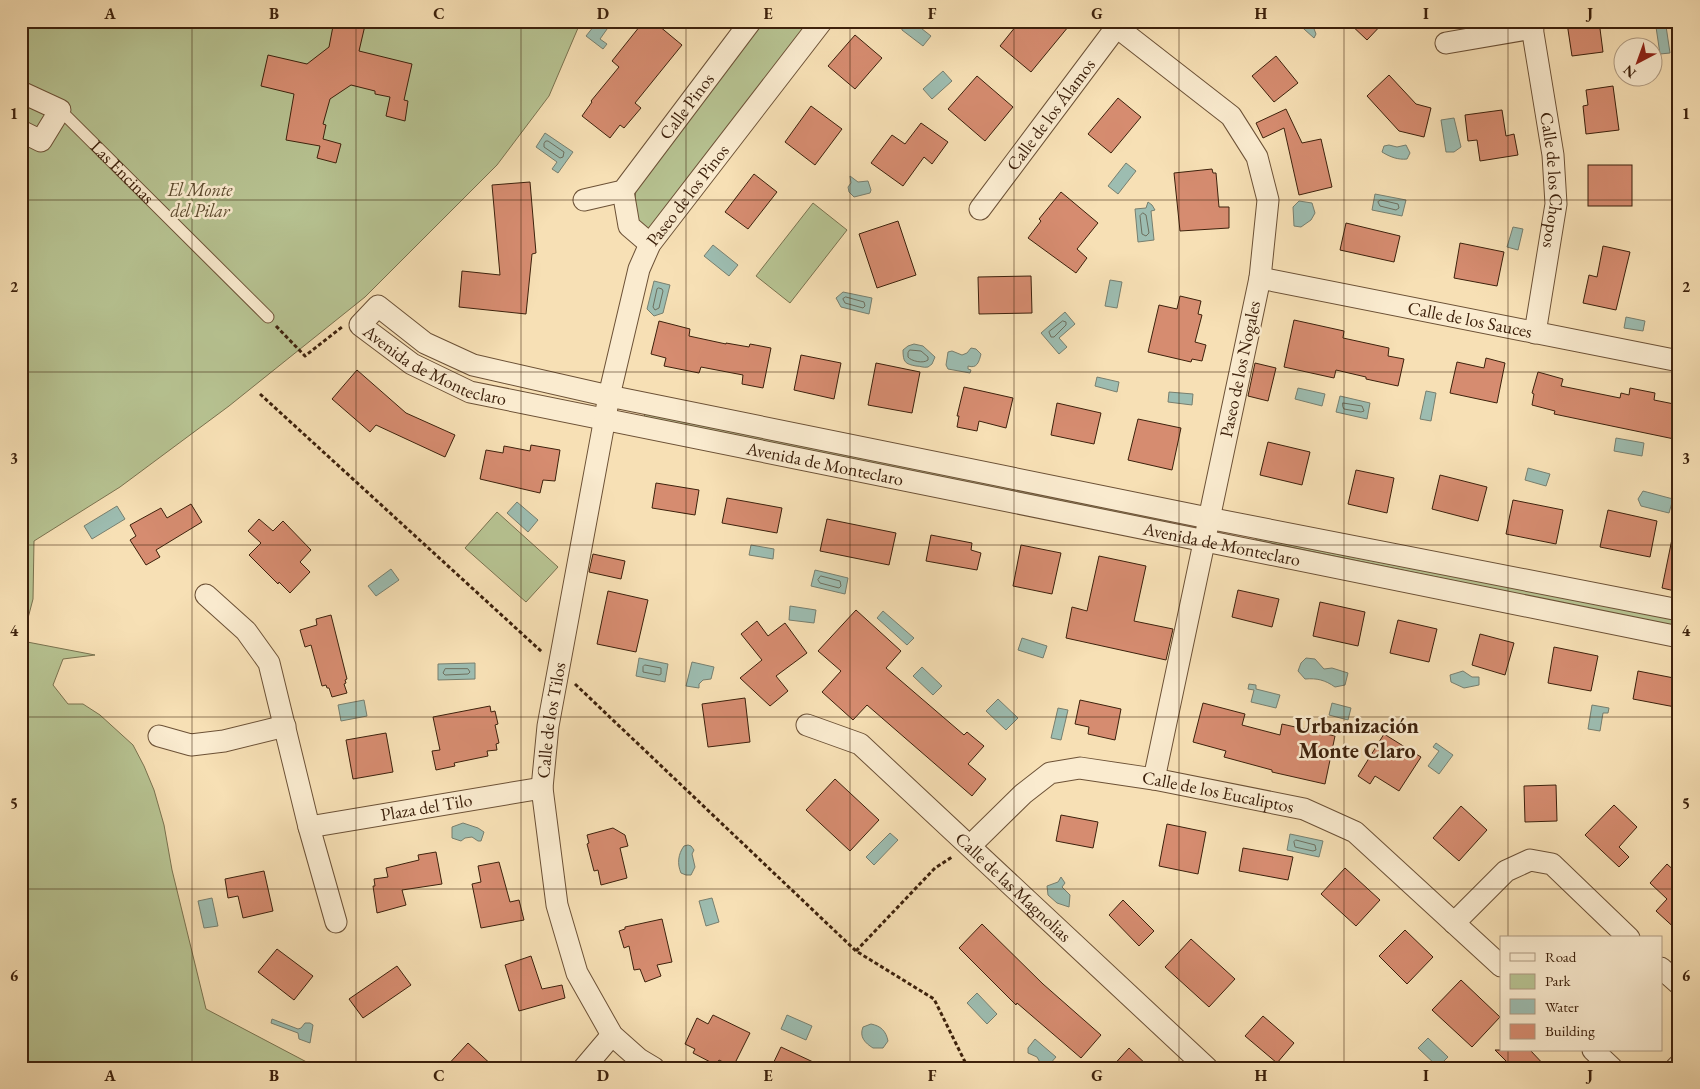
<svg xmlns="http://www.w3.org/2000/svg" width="1700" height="1089" viewBox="0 0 1700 1089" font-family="'EB Garamond',serif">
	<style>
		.green { fill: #b7c392; stroke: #7a724f }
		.water { fill: #9dbdb1; stroke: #777f6f }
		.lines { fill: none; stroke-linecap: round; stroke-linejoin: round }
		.shore { stroke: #6d6f5e; stroke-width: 1 }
		.building { fill: #d68c70; stroke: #3d210c }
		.service-casing { stroke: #6c5136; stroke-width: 13 }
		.minor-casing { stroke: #6c5136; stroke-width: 23 }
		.path { stroke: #3d210c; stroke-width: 3; stroke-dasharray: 4 2.5; stroke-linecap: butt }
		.service { stroke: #faebcf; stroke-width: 11 }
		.minor { stroke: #faebcf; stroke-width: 21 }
		.grid { fill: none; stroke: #3d210c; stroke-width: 1; stroke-opacity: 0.55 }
		.labels { text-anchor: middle; stroke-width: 5; stroke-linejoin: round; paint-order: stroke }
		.street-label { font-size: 18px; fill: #3d210c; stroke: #faebcf }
		.park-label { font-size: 18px; font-style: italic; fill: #5c4a2e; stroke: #faebcf }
		.district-label { font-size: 22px; font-weight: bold; fill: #3d210c; stroke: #faebcf }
		.neatline { fill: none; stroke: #3d210c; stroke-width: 2 }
		.grid-label { font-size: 16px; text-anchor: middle; font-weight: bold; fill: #3d210c }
	</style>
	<rect width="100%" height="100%" fill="#f7e0b5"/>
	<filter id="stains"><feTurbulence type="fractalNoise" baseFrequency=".004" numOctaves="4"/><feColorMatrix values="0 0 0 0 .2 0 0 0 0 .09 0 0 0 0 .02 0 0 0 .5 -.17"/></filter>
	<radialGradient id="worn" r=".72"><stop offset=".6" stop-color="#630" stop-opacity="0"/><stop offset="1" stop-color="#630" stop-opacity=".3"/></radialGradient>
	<!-- green -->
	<g class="green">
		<polygon points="21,21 581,21 549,96 497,165 365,297 229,406 120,487 34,541 33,599 22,641 95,655 63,659 53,685 68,704 83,704 100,715 133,745 144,766 154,790 164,825 172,870 206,1009 318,1068 21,1068"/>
		<path d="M 762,21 L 810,21 L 649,232 C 631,216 635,209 636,186 Z"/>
		<polygon points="813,203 847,230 790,303 756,276"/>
		<polygon points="650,410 1173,521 1167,524 649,420 644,415"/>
		<polygon points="497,512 558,567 526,602 465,548"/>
		<polygon points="1257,533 1679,616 1679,627 1256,540"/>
	</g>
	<!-- water -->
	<g class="water">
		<polygon points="598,21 612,22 600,39 607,44 603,49 586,36"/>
		<polygon points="912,21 931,36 923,46 902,30 901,22"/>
		<polygon points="1295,21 1311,21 1316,34 1314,38"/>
		<polygon points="1666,26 1670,53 1660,54 1656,27"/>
		<polygon points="943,71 952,81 932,99 923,89"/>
		<polygon points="1454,118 1461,147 1454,152 1446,152 1441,120"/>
		<polygon points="545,133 573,152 558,173 552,169 557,162 536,147"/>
		<path d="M 1389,145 L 1397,147 L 1406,145 L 1410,153 L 1407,159 C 1398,160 1390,157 1382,152 L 1384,146 Z"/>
		<polygon points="1126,163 1136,171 1118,194 1108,186"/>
		<polygon points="850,176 858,182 868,181 871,190 870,193 854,197 849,192 848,187 851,183"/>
		<polygon points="1375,194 1406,200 1402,216 1372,210"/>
		<polygon points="1299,201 1312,203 1315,213 1311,220 1301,227 1294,226 1293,207"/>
		<polygon points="1148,202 1152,205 1155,210 1151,211 1154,240 1138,242 1135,209 1146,208"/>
		<polygon points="1513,227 1523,229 1518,250 1507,247"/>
		<polygon points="713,245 738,265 729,276 704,256"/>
		<polygon points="1110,280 1122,282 1117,308 1105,306"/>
		<polygon points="654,281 670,285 663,313 654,316 647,309"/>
		<polygon points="843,292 872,298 869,314 841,307 836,298"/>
		<polygon points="1065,312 1075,324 1059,338 1067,347 1059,354 1041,333"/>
		<polygon points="1626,317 1645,321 1643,331 1624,328"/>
		<path d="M 914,344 L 923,346 L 935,357 L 932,364 L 928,367 C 923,368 921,366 916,366 C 905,364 903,362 903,350 L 908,346 Z"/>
		<path d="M 971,348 L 976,349 L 981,354 C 979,362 977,369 968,366 L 968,369 L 971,370 L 970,373 L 948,369 L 946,365 L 948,352 L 952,351 L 962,355 L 967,353 Z"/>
		<polygon points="1097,377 1119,382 1117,392 1095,386"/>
		<polygon points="1298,388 1325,394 1322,406 1295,399"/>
		<polygon points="1426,391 1436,393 1431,421 1420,419"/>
		<polygon points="1169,392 1193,394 1192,405 1168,402"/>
		<polygon points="1340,396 1370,403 1367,419 1336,412"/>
		<polygon points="1616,438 1644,443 1642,456 1614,451"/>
		<polygon points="1528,468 1550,474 1546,486 1525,480"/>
		<polygon points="1643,491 1673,499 1669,513 1641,506 1638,499"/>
		<polygon points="517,502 538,520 528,532 507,513"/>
		<polygon points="117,506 125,519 92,539 84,526"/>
		<polygon points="751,545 774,549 773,559 749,555"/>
		<polygon points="391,569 399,580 376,596 368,586"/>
		<polygon points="815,570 848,578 845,594 811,586"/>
		<polygon points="790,606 816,610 814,623 789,620"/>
		<polygon points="883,611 914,638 907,645 877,618"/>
		<polygon points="1022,638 1047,646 1043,658 1018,650"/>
		<polygon points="639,658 668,664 665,682 636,676"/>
		<path d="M 1306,658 L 1315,659 L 1324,669 L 1332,668 L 1348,673 L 1345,685 L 1335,687 C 1325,680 1317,678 1305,679 L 1298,671 L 1301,663 Z"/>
		<polygon points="692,662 714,667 711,679 703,680 699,684 699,688 686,686"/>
		<polygon points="475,663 475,679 438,680 438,664"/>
		<polygon points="922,667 942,686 933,695 913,676"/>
		<polygon points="1463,671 1472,677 1479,677 1479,685 1464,688 1451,682 1450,675"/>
		<polygon points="1249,684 1256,685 1256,689 1280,695 1276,708 1251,702 1254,690 1248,689"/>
		<polygon points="998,699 1018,718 1006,730 986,711"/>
		<polygon points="364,700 367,716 341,721 338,705"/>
		<polygon points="1332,703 1351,708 1348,720 1329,715"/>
		<polygon points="1592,705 1609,708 1608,713 1603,713 1600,731 1588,729"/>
		<polygon points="1058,708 1068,710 1061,740 1051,738"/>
		<polygon points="1436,743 1453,755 1439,774 1428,766 1439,751 1433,747"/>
		<polygon points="463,823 478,828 484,832 481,841 478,841 472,837 465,838 461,841 452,838 452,827"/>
		<polygon points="890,833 898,840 874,865 866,857"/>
		<polygon points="1290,834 1323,841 1319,857 1287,850"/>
		<path d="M 688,845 L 691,846 L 694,850 L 692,854 L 695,867 L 691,875 L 686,875 L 681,873 C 677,864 678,854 684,846 Z"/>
		<polygon points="1061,877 1065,883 1062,887 1070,895 1069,907 1057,903 1048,895 1047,886 1058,882"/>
		<polygon points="212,898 218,926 204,928 198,901"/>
		<polygon points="712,898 719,922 706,926 699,901"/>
		<polygon points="977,993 997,1014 987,1024 967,1003"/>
		<polygon points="787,1015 812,1026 806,1040 781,1029"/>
		<polygon points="272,1019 298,1029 301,1028 305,1023 310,1023 313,1025 310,1043 299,1039 298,1033 271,1023"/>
		<path d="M 871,1024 C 881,1026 886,1031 888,1041 L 883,1048 L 873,1048 C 865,1043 859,1037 863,1027 Z"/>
		<polygon points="1428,1038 1448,1057 1438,1067 1418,1048"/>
		<polygon points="1035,1039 1056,1057 1049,1065 1042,1066 1037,1057 1028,1053 1028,1048"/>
	</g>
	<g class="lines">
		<!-- shore -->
		<g class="shore">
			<polygon points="546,141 548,141 564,152 563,157 560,158 544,147 544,144"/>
			<polygon points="1381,200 1398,204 1399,208 1396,210 1380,206 1378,202"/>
			<polygon points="1143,213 1146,215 1149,233 1146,236 1142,234 1140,216"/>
			<polygon points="659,288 662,289 663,291 659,308 655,310 653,307 657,289"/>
			<polygon points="846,297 864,302 865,306 863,308 845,303 843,299"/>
			<polygon points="1063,321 1066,322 1066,325 1054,337 1051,337 1049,332"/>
			<path d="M 910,350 L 921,351 L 928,357 L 928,360 C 923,364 911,361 908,357 L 908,353 Z"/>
			<polygon points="1343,403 1362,406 1364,411 1361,412 1344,409 1343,407"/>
			<polygon points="821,576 840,581 841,586 839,588 820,583 818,580"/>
			<polygon points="645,665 661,668 661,674 659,675 643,672 643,667"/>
			<polygon points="468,669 470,672 468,674 445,675 443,673 445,669"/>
			<polygon points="1296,840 1315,845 1316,850 1313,851 1295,847 1294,842"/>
		</g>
	</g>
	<!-- building -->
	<g class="building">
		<polygon points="334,21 366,21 359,51 412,64 404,100 408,101 405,121 386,116 390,97 375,94 375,91 351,85 330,99 323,124 326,125 323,139 341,144 336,163 317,158 320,146 286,140 294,94 261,86 268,55 307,64 329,47"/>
		<polygon points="644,21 653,21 682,45 635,103 641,108 624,128 620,125 610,138 582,116 592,102 591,101 619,67 612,61"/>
		<polygon points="1020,21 1073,21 1031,72 1000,46"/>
		<polygon points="1347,21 1385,21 1367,40"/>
		<polygon points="1584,21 1599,21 1603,52 1572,56 1567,23"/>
		<polygon points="855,35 882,58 855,89 828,66"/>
		<polygon points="1276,56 1298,83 1274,102 1252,76"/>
		<polygon points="1389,75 1416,104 1431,108 1424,137 1399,131 1367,96"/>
		<polygon points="977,76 1013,107 985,141 948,109"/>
		<polygon points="1613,86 1619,130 1586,134 1583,106 1588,105 1586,90"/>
		<polygon points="1118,98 1141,117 1111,153 1088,134"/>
		<polygon points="811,106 842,129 815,165 785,142"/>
		<polygon points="1286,109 1302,143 1321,139 1332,187 1299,195 1284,128 1263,138 1256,123"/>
		<polygon points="1502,110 1506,136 1514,134 1518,155 1480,161 1477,140 1468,141 1465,115"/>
		<polygon points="921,123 948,142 932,164 924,157 903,186 871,163 892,135 905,144"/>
		<rect x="1588" y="165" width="44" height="41"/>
		<polygon points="1212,169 1213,173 1216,173 1219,207 1229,207 1229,228 1180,231 1174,173"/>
		<polygon points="754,174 777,192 748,229 725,212"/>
		<polygon points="530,182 536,253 532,254 526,314 459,307 462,271 500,275 492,185"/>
		<polygon points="1061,192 1098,223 1077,249 1087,258 1076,273 1028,238 1041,221 1039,219"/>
		<polygon points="898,221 916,275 877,288 859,234"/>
		<polygon points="1346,223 1400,236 1394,262 1340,250"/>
		<polygon points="1460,243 1504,252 1497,286 1454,278"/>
		<polygon points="1603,246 1630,252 1616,310 1583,303 1589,275 1597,277"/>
		<polygon points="1031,276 1032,313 979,314 978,277"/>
		<polygon points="1180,296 1201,301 1198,314 1202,315 1195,342 1206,345 1202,361 1192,359 1191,362 1148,352 1159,305 1177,309"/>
		<polygon points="1294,320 1344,331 1343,338 1389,348 1388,356 1404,359 1398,386 1366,379 1366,377 1336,370 1334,378 1284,367"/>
		<polygon points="659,321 690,329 689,336 726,344 726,343 749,347 750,344 771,348 763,388 742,384 743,375 701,367 699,373 664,366 666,358 651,354"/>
		<polygon points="801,355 841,363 834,399 794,390"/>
		<polygon points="1486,358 1505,363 1497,403 1450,393 1457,362 1484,368"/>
		<polygon points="876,363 920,372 912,413 868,405"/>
		<polygon points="1255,363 1276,368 1268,401 1248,396"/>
		<polygon points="357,370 406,413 455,435 445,457 376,425 370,432 332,399"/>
		<polygon points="1538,372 1563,379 1561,386 1620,398 1621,393 1629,395 1630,388 1655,393 1654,400 1679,405 1679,440 1554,414 1555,411 1532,405 1534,394 1532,393"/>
		<polygon points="964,387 1013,398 1006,428 979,421 977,431 957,427 959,416 957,416"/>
		<polygon points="1057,403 1101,413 1094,444 1051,435"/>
		<polygon points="1138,419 1181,428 1172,470 1128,460"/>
		<polygon points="1268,442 1310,452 1302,485 1260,475"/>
		<polygon points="531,445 560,450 555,481 543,480 540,493 480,479 486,450 503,453 504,446 530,451"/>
		<polygon points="1356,470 1394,478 1387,513 1348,504"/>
		<polygon points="1440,475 1487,487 1478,521 1432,509"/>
		<polygon points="656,483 699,490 695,515 652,508"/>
		<polygon points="727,498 782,508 777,533 722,523"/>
		<polygon points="1513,500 1563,510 1556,544 1506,534"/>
		<polygon points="191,504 202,522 156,550 160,557 146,565 130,540 136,536 130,525 161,508 167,518"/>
		<polygon points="1608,510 1657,521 1650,557 1600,547"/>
		<polygon points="259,519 273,531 283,521 311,550 300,562 310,572 290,593 279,582 278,584 249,555 261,543 248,531"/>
		<polygon points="827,519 896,533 889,565 820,551"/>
		<polygon points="931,535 972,543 971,550 981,553 977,570 926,561"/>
		<polygon points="1672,539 1679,540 1679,592 1662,588"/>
		<polygon points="1021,545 1061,553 1052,594 1013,586"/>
		<polygon points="593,554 625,561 621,579 589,572"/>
		<polygon points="1099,556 1146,566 1134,621 1173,629 1166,660 1066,638 1072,607 1087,611"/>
		<polygon points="1238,590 1279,599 1272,627 1232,617"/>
		<polygon points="608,591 648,600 636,652 597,644"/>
		<polygon points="1320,602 1365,612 1358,646 1313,636"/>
		<polygon points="856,610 901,651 886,668 964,735 967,732 984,746 968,764 986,779 972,796 867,705 853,720 822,692 841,671 818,651"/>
		<polygon points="331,615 347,679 345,680 346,683 344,684 347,693 332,697 329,688 327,688 326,685 322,686 311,645 305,647 300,630 317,625 316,619"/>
		<polygon points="1398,620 1437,629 1429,662 1390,653"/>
		<polygon points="757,621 768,636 785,623 807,653 776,676 788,691 770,706 740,678 762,660 741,634"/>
		<polygon points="1480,634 1514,643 1505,675 1472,665"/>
		<polygon points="1554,647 1598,656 1591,691 1548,683"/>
		<polygon points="1638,671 1679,679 1675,707 1633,699"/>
		<polygon points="745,698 750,742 708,747 702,704"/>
		<polygon points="1080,700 1121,709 1115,740 1088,734 1089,727 1075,724"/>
		<polygon points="1203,703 1245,714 1242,725 1280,735 1282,724 1335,736 1325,784 1272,772 1272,770 1224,757 1226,751 1193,742"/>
		<polygon points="490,706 491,712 495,711 498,724 495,725 499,743 496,744 497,750 487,751 488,756 454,763 455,766 436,770 432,751 440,750 433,717"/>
		<polygon points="386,733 393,772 353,779 346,740"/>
		<polygon points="1384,734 1421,757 1399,791 1375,776 1370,784 1358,776"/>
		<polygon points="835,779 879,820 850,851 806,810"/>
		<polygon points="1556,785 1557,821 1525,822 1524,786"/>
		<polygon points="1614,805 1637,827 1619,847 1629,857 1619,867 1585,835"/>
		<polygon points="1461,806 1487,830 1459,861 1433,838"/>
		<polygon points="1061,815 1098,822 1093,848 1056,841"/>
		<polygon points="1167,824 1206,832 1198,874 1159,866"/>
		<polygon points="613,828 625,835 628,846 620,848 627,878 601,885 598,870 594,871 587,844 589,843 587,835"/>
		<polygon points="1243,848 1293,857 1288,880 1239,871"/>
		<polygon points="436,852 442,884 402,890 406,905 377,913 373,886 375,886 374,879 388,877 386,868 419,860 418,855"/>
		<polygon points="499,862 510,902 519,900 524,920 481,928 472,884 481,882 478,866"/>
		<polygon points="1667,864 1679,875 1679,932 1656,911 1667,899 1650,883"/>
		<polygon points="1345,868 1380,900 1356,926 1321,894"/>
		<polygon points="264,871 273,911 243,918 238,896 228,898 225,879"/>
		<polygon points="1123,900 1154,931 1139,946 1109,915"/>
		<polygon points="662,919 672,962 657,965 661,976 645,982 640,969 634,970 629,946 624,948 619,931 625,929 625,927"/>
		<polygon points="982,924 1043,984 1101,1035 1081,1058 1017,1003 1016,1005 959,948"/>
		<polygon points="1405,930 1433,957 1407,984 1379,956"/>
		<polygon points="1191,939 1235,979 1209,1007 1165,967"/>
		<polygon points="277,949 313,976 294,1000 258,972"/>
		<polygon points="531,956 542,989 562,985 565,998 519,1011 505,965"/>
		<polygon points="397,966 411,985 363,1018 349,999"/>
		<polygon points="1461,980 1500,1017 1472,1047 1432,1010"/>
		<polygon points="713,1015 750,1033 733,1067 719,1060 716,1065 693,1053 695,1049 685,1044 697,1018 708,1024"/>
		<polygon points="1263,1016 1294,1043 1277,1063 1245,1036"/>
		<polygon points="468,1043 495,1068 445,1068"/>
		<polygon points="781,1047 826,1068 771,1068"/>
		<polygon points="1129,1048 1150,1068 1111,1068"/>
		<polygon points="1495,1050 1530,1050 1547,1068 1513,1068"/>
	</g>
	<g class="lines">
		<!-- service casing -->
		<g class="service-casing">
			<g id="service">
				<path id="s1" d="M 60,110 L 268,317"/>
			</g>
		</g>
		<!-- minor casing -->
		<g class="minor-casing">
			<g id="minor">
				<polyline points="1109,21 1231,116 1257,157 1268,200 1260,278 1154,779"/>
				<path id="s2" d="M 1531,21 L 1553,155 L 1556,204 L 1535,333"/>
				<polyline points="1446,43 1533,28"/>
				<polyline points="21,92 60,110 41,141 21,131"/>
				<polyline points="623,191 629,226 650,244"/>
				<path id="s3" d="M 584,200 L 623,191 L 751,21"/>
				<path id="s4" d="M 980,209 L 1121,21"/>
				<path id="s5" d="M 1260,278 L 1679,361"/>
				<polyline points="206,595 246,631 269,663 309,827 336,922"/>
				<path id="s6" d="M 1679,610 L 1208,518 L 609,396 L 473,365 L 425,343 L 378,306 L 360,325 L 412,364 L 470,392 L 1679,637"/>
				<path id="s7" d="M 807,725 L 860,744 L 1207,1068"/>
				<polyline points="159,736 191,745 224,741 285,726"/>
				<path id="s8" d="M 309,827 L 542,788"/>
				<path id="s9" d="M 970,846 L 1023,794 L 1050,773 L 1080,768 L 1154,779 L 1304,809 L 1355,832 L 1501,966"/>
				<polyline points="1454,923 1506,871 1530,860 1552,864 1629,938"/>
				<polyline points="1661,968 1679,984"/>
				<polyline points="1593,1050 1612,1068"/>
				<polyline points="584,1068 612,1035"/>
				<path id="s10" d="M 654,1068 L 639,1059 L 612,1035 L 577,973 L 557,905 L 542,788 L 548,726 L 609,396 L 639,269 L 650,244 L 822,21"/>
				<polyline points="1676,1068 1679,1065"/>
			</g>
		</g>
		<!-- path -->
		<g class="path">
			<polyline points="276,326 305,356 342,327"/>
			<polyline points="260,394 542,652"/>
			<polyline points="575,684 856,951 934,999 968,1068"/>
			<polyline points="856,951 935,868 952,857"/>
		</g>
		<!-- service -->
		<use href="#service" class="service"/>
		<!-- minor -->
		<use href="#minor" class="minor"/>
	</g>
	<!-- grid -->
	<path class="grid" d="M 192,21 L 192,1068M 356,21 L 356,1068M 521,21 L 521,1068M 686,21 L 686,1068M 850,21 L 850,1068M 1014,21 L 1014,1068M 1179,21 L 1179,1068M 1344,21 L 1344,1068M 1508,21 L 1508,938M 21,200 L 1679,200M 21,372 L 1679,372M 21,545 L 1679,545M 21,717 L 1679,717M 21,889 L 1679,889M 1508,1050 L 1508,1068"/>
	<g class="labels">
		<!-- street labels -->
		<g class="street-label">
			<text dy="6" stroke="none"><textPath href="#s3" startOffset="146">Calle Pinos</textPath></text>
			<text dy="6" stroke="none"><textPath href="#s4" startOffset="118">Calle de los Álamos</textPath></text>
			<text dy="6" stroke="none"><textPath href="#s1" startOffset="88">Las Encinas</textPath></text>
			<text dy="6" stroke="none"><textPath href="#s2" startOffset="161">Calle de los Chopos</textPath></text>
			<text dy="6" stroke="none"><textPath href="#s10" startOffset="931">Paseo de los Pinos</textPath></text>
			<text dy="6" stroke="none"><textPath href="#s5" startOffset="214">Calle de los Sauces</textPath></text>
			<text dy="6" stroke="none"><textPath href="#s6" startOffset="1456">Avenida de Monteclaro</textPath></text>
			<text transform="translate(1240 369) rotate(-78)" y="6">Paseo de los Nogales</text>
			<text dy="6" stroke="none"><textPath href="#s6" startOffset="1861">Avenida de Monteclaro</textPath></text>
			<text dy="6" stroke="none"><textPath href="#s6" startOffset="2266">Avenida de Monteclaro</textPath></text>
			<text dy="6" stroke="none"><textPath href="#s10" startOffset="382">Calle de los Tilos</textPath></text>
			<text dy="6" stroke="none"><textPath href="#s9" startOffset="279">Calle de los Eucaliptos</textPath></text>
			<text dy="6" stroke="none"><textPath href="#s8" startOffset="119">Plaza del Tilo</textPath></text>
			<text dy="6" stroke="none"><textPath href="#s7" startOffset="266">Calle de las Magnolias</textPath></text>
		</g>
		<!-- park labels -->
		<g class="park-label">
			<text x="200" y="196">El Monte<tspan x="200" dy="21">del Pilar</tspan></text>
		</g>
		<!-- district labels -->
		<g class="district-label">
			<text x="1357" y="733">Urbanización<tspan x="1357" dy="25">Monte Claro</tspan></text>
		</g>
	</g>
	<!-- margin -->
	<rect width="1700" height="1089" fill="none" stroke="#f7e0b5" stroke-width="55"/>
	<!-- legend -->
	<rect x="1500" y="936" width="162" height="115" fill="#faebcf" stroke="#ae9a81"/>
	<rect x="1510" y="953" width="25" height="8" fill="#faebcf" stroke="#ae9a81"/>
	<text x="1545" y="962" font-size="15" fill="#3d210c">Road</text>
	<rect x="1510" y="974" width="25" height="15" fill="#b7c392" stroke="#ae9a81"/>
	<text x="1545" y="986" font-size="15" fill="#3d210c">Park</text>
	<rect x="1510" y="999" width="25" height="15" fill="#9dbdb1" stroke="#ae9a81"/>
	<text x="1545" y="1012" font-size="15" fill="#3d210c">Water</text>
	<rect x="1510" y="1024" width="25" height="15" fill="#d68c70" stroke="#ae9a81"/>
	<text x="1545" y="1036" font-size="15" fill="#3d210c">Building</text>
	<!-- north arrow -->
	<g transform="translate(1638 62) rotate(221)"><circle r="24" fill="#faebcf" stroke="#ae9a81"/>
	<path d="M0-4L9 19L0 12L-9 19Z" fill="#8f2418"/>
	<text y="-8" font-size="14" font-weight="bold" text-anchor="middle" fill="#3d210c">N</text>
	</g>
	<rect x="28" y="28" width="1644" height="1034" class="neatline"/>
	<g class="grid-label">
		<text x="110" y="19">A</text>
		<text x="274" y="19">B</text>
		<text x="439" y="19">C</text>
		<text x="603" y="19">D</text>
		<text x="768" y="19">E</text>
		<text x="932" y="19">F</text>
		<text x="1097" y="19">G</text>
		<text x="1261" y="19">H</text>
		<text x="1426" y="19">I</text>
		<text x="1590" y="19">J</text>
		<text x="14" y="119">1</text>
		<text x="1686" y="119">1</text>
		<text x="14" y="292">2</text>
		<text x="1686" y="292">2</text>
		<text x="14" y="464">3</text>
		<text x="1686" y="464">3</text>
		<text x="14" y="636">4</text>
		<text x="1686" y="636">4</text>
		<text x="14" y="809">5</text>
		<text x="1686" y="809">5</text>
		<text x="14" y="981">6</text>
		<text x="1686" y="981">6</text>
		<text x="110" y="1081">A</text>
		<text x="274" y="1081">B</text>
		<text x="439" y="1081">C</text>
		<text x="603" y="1081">D</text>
		<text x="768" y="1081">E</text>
		<text x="932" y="1081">F</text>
		<text x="1097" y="1081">G</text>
		<text x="1261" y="1081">H</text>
		<text x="1426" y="1081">I</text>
		<text x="1590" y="1081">J</text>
	</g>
	<rect width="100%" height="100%" filter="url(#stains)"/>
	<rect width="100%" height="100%" fill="url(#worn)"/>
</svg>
